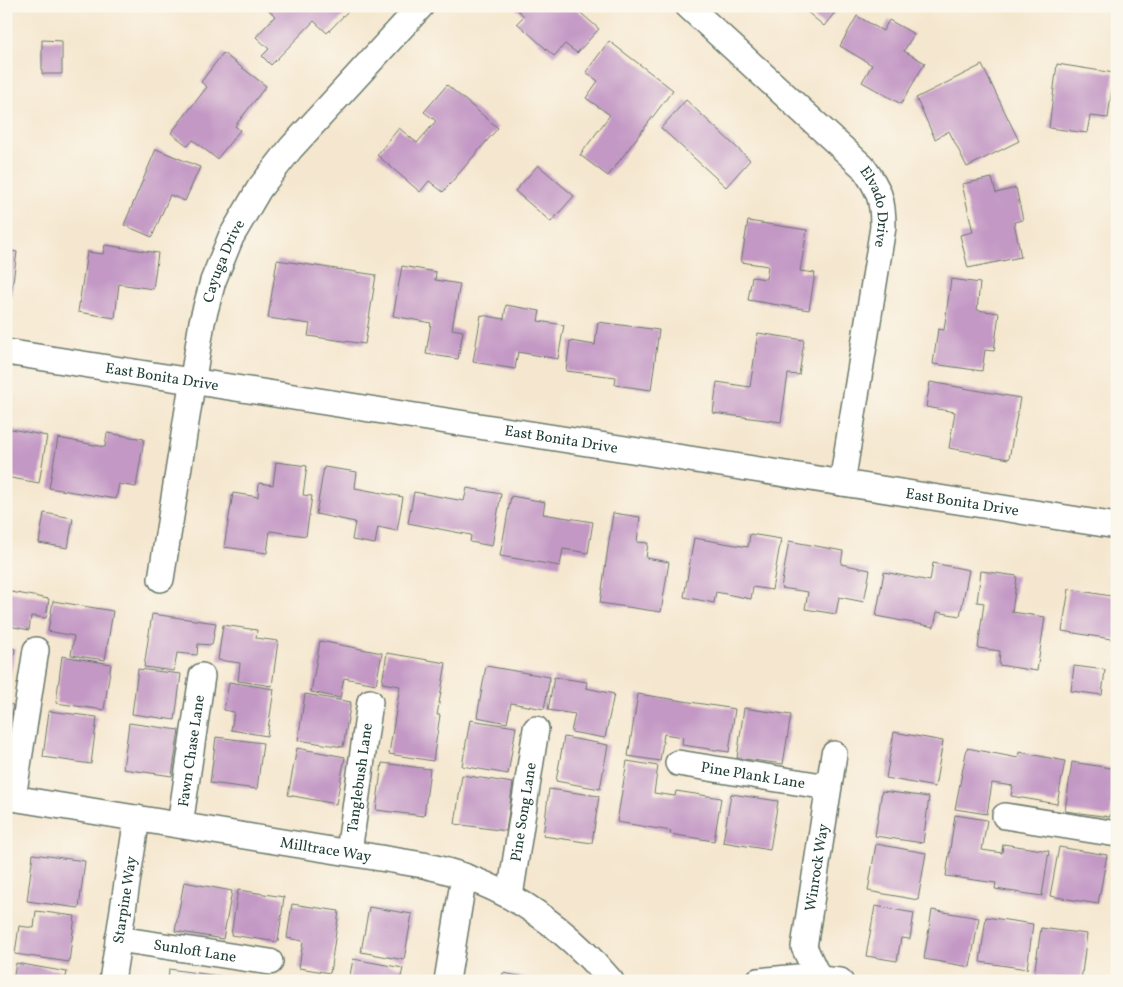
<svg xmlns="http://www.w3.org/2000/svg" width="1123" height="987" viewBox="0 0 1123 987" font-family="Vollkorn,serif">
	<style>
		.building { fill: #c398c5 }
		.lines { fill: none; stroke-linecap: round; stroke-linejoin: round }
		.street-casing { stroke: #6a786a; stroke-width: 28 }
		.street { stroke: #fff; stroke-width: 25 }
		.labels { text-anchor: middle; stroke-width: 4; stroke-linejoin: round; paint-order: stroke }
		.street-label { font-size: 15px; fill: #1f3d34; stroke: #fbf7ec }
	</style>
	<rect width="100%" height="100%" fill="#fbf7ec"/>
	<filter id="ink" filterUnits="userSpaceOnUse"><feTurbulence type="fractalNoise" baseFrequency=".02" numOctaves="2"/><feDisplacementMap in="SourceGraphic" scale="10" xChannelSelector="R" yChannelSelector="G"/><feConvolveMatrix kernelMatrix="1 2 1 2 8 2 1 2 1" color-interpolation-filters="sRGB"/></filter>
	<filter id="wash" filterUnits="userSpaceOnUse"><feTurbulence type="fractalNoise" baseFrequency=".0096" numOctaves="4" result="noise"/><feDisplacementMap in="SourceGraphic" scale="20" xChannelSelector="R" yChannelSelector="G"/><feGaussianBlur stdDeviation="1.12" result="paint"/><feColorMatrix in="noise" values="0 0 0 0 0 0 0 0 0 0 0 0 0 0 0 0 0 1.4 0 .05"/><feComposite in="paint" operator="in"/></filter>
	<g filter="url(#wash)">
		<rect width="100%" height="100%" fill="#f5e7cf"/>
		<g id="blocks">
			<!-- building -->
			<g class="building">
				<polygon points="264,6 349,6 351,8 327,33 314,21 271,65 262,56 269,49 256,37 275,16"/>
				<polygon points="513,6 573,6 599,29 577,53 565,44 554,56 517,23 524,16"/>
				<polygon points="800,6 840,6 824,26"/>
				<polygon points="857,16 883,31 889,20 914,34 904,51 925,63 901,104 862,82 872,65 840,46"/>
				<polygon points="42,40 62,41 62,74 42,74"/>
				<polygon points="609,41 673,90 608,176 580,155 610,115 586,98 598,81 586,72"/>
				<polygon points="223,53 266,86 235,126 240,130 217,159 193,140 188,146 171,133 207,87 201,82"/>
				<polygon points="1057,64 1114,73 1108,118 1090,116 1087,133 1049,128"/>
				<polygon points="982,65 1019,141 967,167 949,131 935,139 916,98"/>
				<polygon points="447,85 498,128 443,192 429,181 420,192 377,155 399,128 417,143 436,121 424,112"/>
				<polygon points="686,100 750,160 726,187 661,128"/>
				<polygon points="156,149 200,167 185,201 170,195 152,237 124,225"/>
				<polygon points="538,165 574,196 551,222 515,191"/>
				<polygon points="992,178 996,193 1016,188 1023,220 1014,222 1021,257 968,268 960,235 973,232 962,184"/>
				<polygon points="748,221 807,230 800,271 815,273 809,310 748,300 752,277 766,279 768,266 741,262"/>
				<polygon points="105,245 158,253 153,289 119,284 115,318 78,312 87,252 103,254"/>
				<polygon points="6,250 17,252 11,296 6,295"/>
				<polygon points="277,260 376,275 365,344 308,336 310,324 268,318"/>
				<polygon points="402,266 436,272 435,280 460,284 452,329 463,331 458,359 426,354 431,323 393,316"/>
				<polygon points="951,279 980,283 977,310 999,313 994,351 985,350 982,371 933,364 938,329 944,330"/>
				<polygon points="506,305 540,311 538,321 564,325 558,359 518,352 515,369 473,362 481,315 504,319"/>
				<polygon points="598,322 659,330 651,390 615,385 616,377 566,371 570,341 595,345"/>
				<polygon points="758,333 804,340 799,375 788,374 781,422 713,413 717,382 750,387"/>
				<polygon points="930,382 1020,398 1009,459 949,448 955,412 926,407"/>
				<polygon points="6,428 47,436 39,483 6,477"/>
				<polygon points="107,433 144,439 136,487 119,484 116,499 49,488 58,438 105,447"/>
				<polygon points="276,462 307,466 303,495 312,496 306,536 270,531 267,553 224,547 233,493 258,497 259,483 273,485"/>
				<polygon points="324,467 357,472 355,488 403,497 397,531 378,527 375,544 352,540 355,522 316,514"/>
				<polygon points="467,488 501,494 492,546 470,542 471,535 408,523 414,492 464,501"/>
				<polygon points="511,496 545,502 543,514 593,522 588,553 563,549 560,566 500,556"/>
				<polygon points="44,513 73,518 68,548 39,543"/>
				<polygon points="613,513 640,517 637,542 648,543 646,558 669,562 661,612 600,603"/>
				<polygon points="750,534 781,539 772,590 753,587 751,599 716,592 714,603 684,597 694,538 748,547"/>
				<polygon points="789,541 843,551 841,564 870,570 864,602 839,597 836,614 805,609 808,592 781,588"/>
				<polygon points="933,563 969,570 960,616 937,612 934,627 876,616 884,572 930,581"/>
				<polygon points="981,571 1017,576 1012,612 1045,617 1037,671 999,665 1000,651 978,648 984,603 977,602"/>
				<polygon points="1069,589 1117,597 1117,640 1062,631"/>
				<polygon points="6,591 49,599 46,618 31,616 29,630 9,626 6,636"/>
				<polygon points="53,601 113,611 105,660 71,655 74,636 48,631"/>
				<polygon points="152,614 216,623 212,645 198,644 197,655 177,653 174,671 144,667"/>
				<polygon points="223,625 257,630 256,638 278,641 272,686 238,681 240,663 218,660"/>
				<polygon points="320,641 382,653 376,684 344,678 340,698 311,692"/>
				<polygon points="6,647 15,649 7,694 6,693"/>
				<polygon points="387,653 446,663 437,715 440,715 433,761 389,754 400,686 382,683"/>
				<polygon points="62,656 111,664 104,710 56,703"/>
				<polygon points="486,666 550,677 544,709 511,703 507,723 477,717"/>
				<polygon points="1074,666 1105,670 1102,695 1071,691"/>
				<polygon points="138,669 181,674 175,720 132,714"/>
				<polygon points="554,677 587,682 586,688 614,694 605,738 571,732 575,714 548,710"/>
				<polygon points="229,682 274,689 267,736 231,730 234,712 224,710"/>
				<polygon points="305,694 351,702 343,747 298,740"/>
				<polygon points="638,694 735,709 729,752 682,745 683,737 664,734 660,761 628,756"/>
				<polygon points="6,704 13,705 7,739 6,739"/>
				<polygon points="744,708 791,715 783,764 737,758"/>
				<polygon points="49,711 97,717 91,764 43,757"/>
				<polygon points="470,720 516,727 508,774 462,766"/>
				<polygon points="129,723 179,730 172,776 123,769"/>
				<polygon points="894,732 943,741 935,787 886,778"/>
				<polygon points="216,737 263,743 257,789 210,783"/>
				<polygon points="564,737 608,745 600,789 556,781"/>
				<polygon points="297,748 345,757 336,804 288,795"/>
				<polygon points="967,748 1018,758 1019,752 1065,761 1057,804 1011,796 1013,786 992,783 987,814 955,809"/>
				<polygon points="627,761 658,766 654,793 675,796 676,791 721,798 714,841 670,834 671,831 617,822"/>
				<polygon points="1072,762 1117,769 1110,817 1065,811"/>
				<polygon points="382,763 430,769 424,816 376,810"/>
				<polygon points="462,775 513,783 506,831 455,824"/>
				<polygon points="549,789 599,796 592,843 543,836"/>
				<polygon points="882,791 929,797 923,843 875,836"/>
				<polygon points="731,794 778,801 770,850 723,842"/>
				<polygon points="955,815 987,820 982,850 1002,853 1003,844 1049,851 1042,896 995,889 996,883 946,876"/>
				<polygon points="876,844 926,853 918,900 868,891"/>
				<polygon points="1059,847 1107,855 1098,904 1050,896"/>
				<polygon points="33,854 85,861 79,908 27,901"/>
				<polygon points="184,882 232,891 223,939 175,931"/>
				<polygon points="238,890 284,897 278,942 231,935"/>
				<polygon points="292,904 339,911 330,973 299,968 303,941 287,938"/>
				<polygon points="875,906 914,913 910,939 901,938 897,961 866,956"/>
				<polygon points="369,907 412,914 404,960 361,952"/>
				<polygon points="932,910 979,918 970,967 924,959"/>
				<polygon points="36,911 75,916 69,962 15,954 19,926 34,928"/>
				<polygon points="986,917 1033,924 1027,969 980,962"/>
				<polygon points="1041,928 1087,934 1081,981 1034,975"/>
				<polygon points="353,959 403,968 400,981 349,981"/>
				<polygon points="16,963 67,972 65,981 13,981"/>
				<polygon points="169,969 219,976 219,981 168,981"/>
				<polygon points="503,973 541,980 541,981 501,981"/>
			</g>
		</g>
	</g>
	<g filter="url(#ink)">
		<use href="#blocks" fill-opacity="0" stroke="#6a786a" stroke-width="1"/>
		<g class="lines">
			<!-- street casing -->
			<g class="street-casing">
				<g id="street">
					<path id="s1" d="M 688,6 L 863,167 C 879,189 883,199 883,227 L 842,483"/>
					<path id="s2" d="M 6,352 L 1117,526"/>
					<path id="s3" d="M 161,579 L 202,322 L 213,281 L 231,237 L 259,189 L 291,148 L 421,6"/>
					<path id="s4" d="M 678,763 L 828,787"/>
					<path id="s5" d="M 6,797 L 423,865 C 436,868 450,871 463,876 C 523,896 570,933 611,981"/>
					<polyline points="13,798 36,650"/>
					<polyline points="1005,816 1117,834"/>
					<path id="s6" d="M 180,825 L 202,676"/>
					<path id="s7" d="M 349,852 L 370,702"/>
					<path id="s8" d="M 510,896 L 536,729"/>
					<path id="s9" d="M 118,939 L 270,962"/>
					<path id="s10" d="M 112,981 L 137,818"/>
					<polyline points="447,981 464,876"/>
					<polyline points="758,981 798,977 840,981"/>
					<path id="s11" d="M 820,981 L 804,947 L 834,754"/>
				</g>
			</g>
			<!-- street -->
			<use href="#street" class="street"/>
		</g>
	</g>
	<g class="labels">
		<!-- street labels -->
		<g class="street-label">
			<text dy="5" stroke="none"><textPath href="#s1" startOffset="281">Elvado Drive</textPath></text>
			<text dy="5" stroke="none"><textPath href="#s3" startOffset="325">Cayuga Drive</textPath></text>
			<text dy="5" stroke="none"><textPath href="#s2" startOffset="158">East Bonita Drive</textPath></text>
			<text dy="5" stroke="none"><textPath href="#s2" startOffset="562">East Bonita Drive</textPath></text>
			<text dy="5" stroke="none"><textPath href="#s2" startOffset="968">East Bonita Drive</textPath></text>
			<text dy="5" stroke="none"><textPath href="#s6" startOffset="75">Fawn Chase Lane</textPath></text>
			<text dy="5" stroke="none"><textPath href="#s4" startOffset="76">Pine Plank Lane</textPath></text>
			<text dy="5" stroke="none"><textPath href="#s7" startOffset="75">Tanglebush Lane</textPath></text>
			<text dy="5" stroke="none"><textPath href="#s8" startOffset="85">Pine Song Lane</textPath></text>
			<text dy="5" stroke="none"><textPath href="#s5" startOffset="324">Milltrace Way</textPath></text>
			<text dy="5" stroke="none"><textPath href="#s11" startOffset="118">Winrock Way</textPath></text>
			<text dy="5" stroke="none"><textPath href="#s10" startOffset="82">Starpine Way</textPath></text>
			<text dy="5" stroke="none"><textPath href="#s9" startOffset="78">Sunloft Lane</textPath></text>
		</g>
	</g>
	<!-- margin -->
	<rect width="1123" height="987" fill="none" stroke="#fbf7ec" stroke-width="25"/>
</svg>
